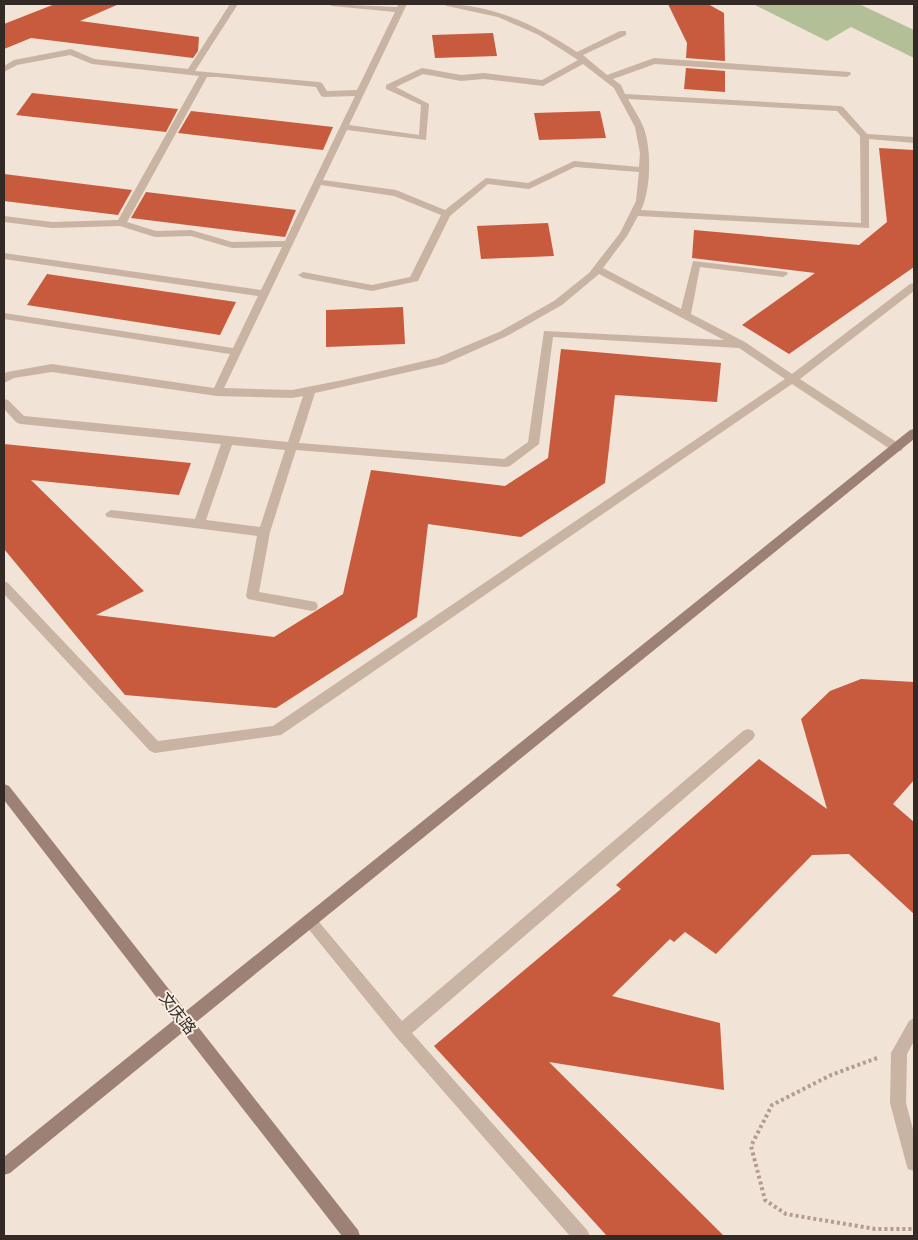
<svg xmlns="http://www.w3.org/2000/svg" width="918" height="1240" viewBox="0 0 918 1240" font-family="Helvetica,'Noto Sans SC',sans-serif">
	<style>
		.green { fill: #b3c097 }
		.building { fill: #c85a3d }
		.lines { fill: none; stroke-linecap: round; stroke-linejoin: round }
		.path { stroke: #b49d8d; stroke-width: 4; stroke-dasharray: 3 3; stroke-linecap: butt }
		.street { fill: #c9b3a3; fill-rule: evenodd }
		.secondary { fill: #9c8174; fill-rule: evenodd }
		.labels { text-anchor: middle; stroke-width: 4; stroke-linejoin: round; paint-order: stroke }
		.near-street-label { font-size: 16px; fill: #332925; stroke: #f9eee2 }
	</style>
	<rect width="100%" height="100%" fill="#f1e3d6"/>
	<!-- green -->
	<polygon class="green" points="753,4 859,4 914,30 914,58 851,27 827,41"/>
	<!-- building -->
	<g class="building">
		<polygon points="55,4 119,4 80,21 199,37 198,51 193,58 31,38 4,49 4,24"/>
		<polygon points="668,4 708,4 724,13 725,61 686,58 687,43"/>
		<polygon points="493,33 497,56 435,58 432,35"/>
		<polygon points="686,68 725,71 725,92 684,89"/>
		<polygon points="32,93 178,109 166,132 16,115"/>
		<polygon points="191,111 333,127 323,150 178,133"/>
		<polygon points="600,111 606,138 539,140 534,113"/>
		<polygon points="879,148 914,150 914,267 789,354 742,325 815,273 692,258 694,230 859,245 887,222"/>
		<polygon points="4,174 132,190 118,215 4,201"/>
		<polygon points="146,192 296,210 285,237 131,218"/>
		<polygon points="548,223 554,256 481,259 477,226"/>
		<polygon points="47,274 236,302 220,335 27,305"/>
		<polygon points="403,307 405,344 326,347 326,310"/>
		<polygon points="561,349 721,363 717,402 615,395 605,483 521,537 428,524 417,617 276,708 125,695 4,549 4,444 191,463 179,495 31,480 144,591 96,615 274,637 343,594 371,470 505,486 548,458"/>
		<polygon points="861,679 914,682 914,780 893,804 914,822 914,914 849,854 812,855 716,954 685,932 674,942 670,939 612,996 720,1023 724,1090 549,1062 724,1236 607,1236 434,1046 621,889 616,885 759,759 827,809 801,719 830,691"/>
	</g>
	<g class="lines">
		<!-- path -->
		<polyline class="path" points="877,1058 831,1075 772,1105 751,1146 765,1200 786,1214 875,1229 914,1229"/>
		<!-- street -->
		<g class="street">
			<path d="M 230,4 L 238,4 L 195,71 L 319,82 L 322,83 L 327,91 L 357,90 L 395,12 L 332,6 L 328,4 L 397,7 L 399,4 L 407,4 L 349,125 L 419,135 L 421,105 L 386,89 L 386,85 L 422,68 L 461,75 L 484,73 L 542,80 L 578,60 L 539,35 L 498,17 L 447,6 L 443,4 C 493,4 537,26 577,52 L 620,31 L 626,31 L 626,35 L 583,55 L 607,75 L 654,58 L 850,72 L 851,74 L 847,77 L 655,64 L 613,79 L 621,85 L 625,94 L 840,106 L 843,107 L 867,134 L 914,137 L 914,143 L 869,139 L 869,228 L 638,216 L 627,236 L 603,268 L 681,309 L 693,261 L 787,272 L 788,274 L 783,277 L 700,267 L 691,314 L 745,342 L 792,374 L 910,284 L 914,283 L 914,291 L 800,379 L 901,445 L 903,448 L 901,451 L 893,451 L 792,384 L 281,735 L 155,753 L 150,751 L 4,594 L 4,581 L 8,583 L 158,741 L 273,726 L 785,379 L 739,348 L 553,337 L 539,444 L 510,466 L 506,467 L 296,450 L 270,532 L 259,592 L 316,602 L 318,606 L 316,610 L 312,611 L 248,599 L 246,596 L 257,536 L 107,517 L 105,514 L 111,510 L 195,519 L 221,444 L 21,424 L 17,423 L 4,409 L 4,399 L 8,400 L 24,416 L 288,442 L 303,396 L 292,398 L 217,396 L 52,372 L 14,378 L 4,383 L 4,374 L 7,372 L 52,364 L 214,388 L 230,354 L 4,319 L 4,313 L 233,348 L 258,296 L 4,259 L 4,253 L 261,290 L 282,247 L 232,248 L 191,236 L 155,237 L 120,226 L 52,228 L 4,222 L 4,216 L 52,222 L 118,220 L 199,76 L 92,64 L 70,55 L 17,65 L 4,72 L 4,66 L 14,60 L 71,49 L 94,59 L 188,69 ZM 583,64 L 614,88 L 635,127 L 640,153 L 639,167 L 574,161 L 528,183 L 486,178 L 445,210 L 396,190 L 323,180 L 347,130 L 426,140 L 429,104 L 396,87 L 423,74 L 461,81 L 484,79 L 543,86 ZM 207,77 L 218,77 L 316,87 L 321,96 L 324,97 L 355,96 L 285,241 L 232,242 L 191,230 L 156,231 L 127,222 ZM 628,99 L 837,111 L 860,136 L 861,223 L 641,210 C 651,190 652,148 643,126 C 639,117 633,108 628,99 ZM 575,167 L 639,172 L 636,201 L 620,233 L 589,273 L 554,301 L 499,332 L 437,358 L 343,380 L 292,390 L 224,388 L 321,185 L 394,196 L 441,215 L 410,277 L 372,285 L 303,272 L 298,275 L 303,278 L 372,291 L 418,281 L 450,216 L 488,184 L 529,189 ZM 599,274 L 724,340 L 544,331 L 528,442 L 504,459 L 299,443 L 315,393 L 444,364 L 507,336 L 562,305 ZM 232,445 L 285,450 L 260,527 L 206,520 Z"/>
			<polygon points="748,729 753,731 755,735 753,739 412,1033 587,1230 590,1236 570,1236 396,1037 302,921 304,916 309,914 314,916 402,1021 743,731"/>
			<polygon points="914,1018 914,1041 907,1054 906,1103 914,1133 914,1171 908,1169 906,1163 890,1103 891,1053 909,1021"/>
		</g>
		<!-- secondary -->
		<polygon class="secondary" points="914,429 914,439 195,1023 358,1230 360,1236 342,1236 183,1032 10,1173 4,1175 4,1157 174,1020 4,800 4,784 9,786 186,1011 910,430"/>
	</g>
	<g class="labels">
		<!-- near-street labels -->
		<g class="near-street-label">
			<text transform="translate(178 1013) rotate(52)" y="6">文庆路</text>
		</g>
	</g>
	<!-- border -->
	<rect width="918" height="1240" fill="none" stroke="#332925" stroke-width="10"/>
</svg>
